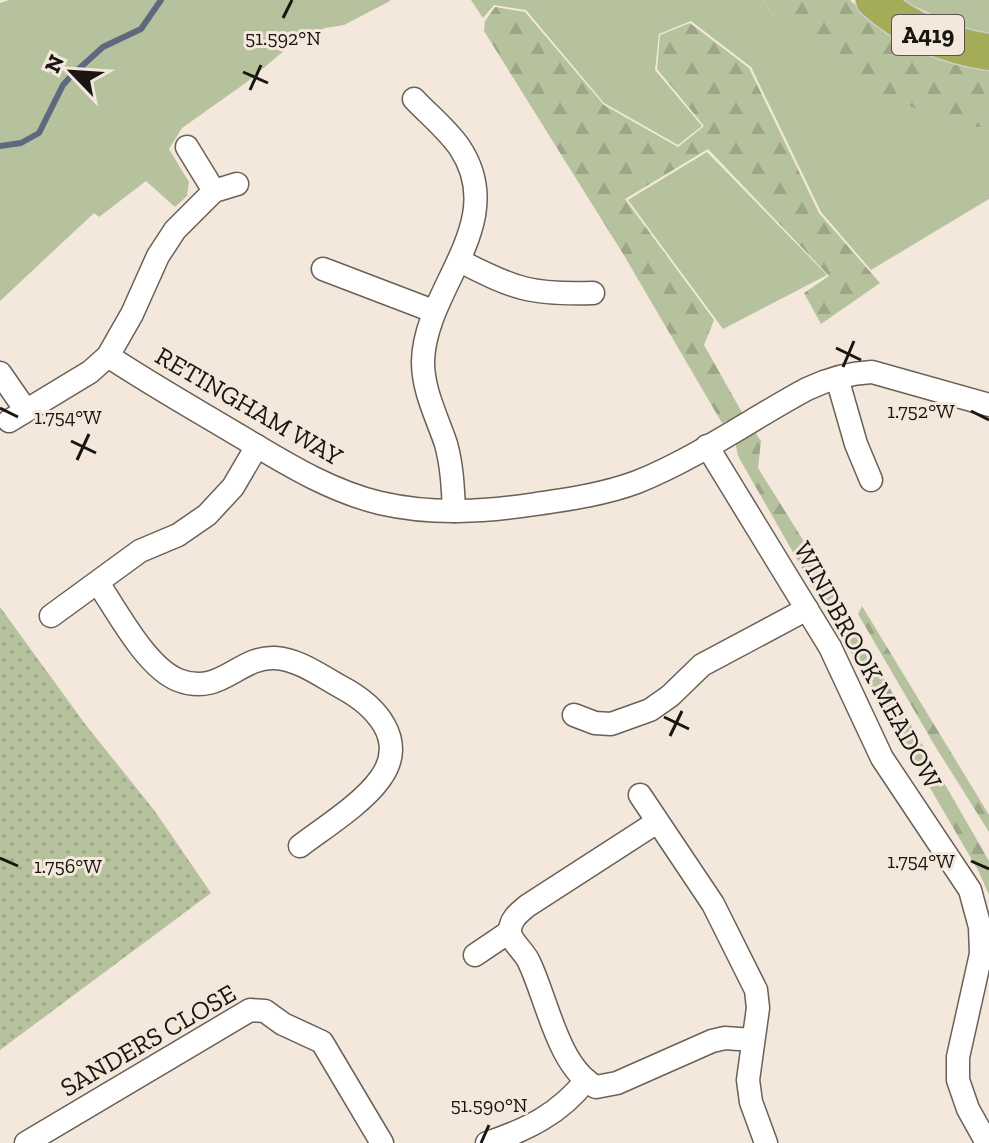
<svg xmlns="http://www.w3.org/2000/svg" width="989" height="1143" viewBox="0 0 989 1143" font-family="'Zilla Slab',serif">
	<style>
		.grass { fill: #b6c19d }
		.forest { fill: url(#forest-firs) }
		.park { fill: url(#park-dots) }
		.lines { fill: none; stroke-linecap: round; stroke-linejoin: round }
		.stream { stroke: #5e697f; stroke-width: 6 }
		.minor-casing { stroke: #6a6056; stroke-width: 25 }
		.trunk-casing { stroke: #cccccb; stroke-width: 39 }
		.minor { stroke: #fff; stroke-width: 22 }
		.trunk { stroke: #a4ac58; stroke-width: 36 }
		.ticks { fill: none; stroke: #191511; stroke-width: 3 }
		.labels { text-anchor: middle; stroke-width: 6; stroke-linejoin: round; paint-order: stroke }
		.shield { fill: #f4e8dc; stroke: #5b544e; stroke-width: 2 }
		.shield-label { font-size: 24px; font-weight: bold; fill: #191511 }
		.street-label { font-size: 26px; fill: #191511; stroke: #f4e8dc }
		.ticks-label { font-size: 20px; text-anchor: middle; fill: #191511; stroke: #f4e8dc; stroke-width: 6; stroke-linejoin: round; paint-order: stroke }
	</style>
	<defs>
		<pattern id="forest-firs" width="22" height="20" patternUnits="userSpaceOnUse" patternTransform="scale(2)"><rect width="22" height="20" fill="#b6c19d"/><path d="M5 1l3.5 6h-7zM16 11l3.5 6h-7z" fill="#9ca586"/></pattern>
		<pattern id="park-dots" width="8" height="8" patternUnits="userSpaceOnUse" patternTransform="scale(2)"><rect width="8" height="8" fill="#b6c19d"/><path d="M2 2h.1M6 6h.1" fill="none" stroke="#9ca586" stroke-width="1.8" stroke-linecap="round"/></pattern>
	</defs>
	<rect width="100%" height="100%" fill="#f4e8dc"/>
	<!-- grass -->
	<g class="grass">
		<polygon points="9,0 390,0 390,1 344,25 325,28 285,50 247,82 182,128 169,149 189,182 187,196 175,207 146,181 99,217 94,213 0,301 0,3"/>
		<polygon points="471,0 763,0 775,18 967,127 989,127 989,199 871,270 821,212 751,67 691,21 659,34 655,70 702,126 678,145 604,103 526,10 494,5 483,18"/>
		<polygon points="902,0 989,0 989,33 958,27"/>
		<polygon points="707,152 827,275 723,329 628,200"/>
	</g>
	<!-- forest -->
	<g class="forest">
		<polygon points="763,0 850,0 886,34 952,64 989,70 989,127 967,127 871,92 775,18"/>
		<polygon points="495,7 525,12 604,105 678,147 704,126 657,69 660,35 690,23 749,68 819,213 880,283 821,324 804,293 829,276 708,149 625,199 714,320 704,345 744,416 722,423 625,257 484,31 485,21"/>
		<polygon points="753,429 761,441 758,468 833,588 833,597 825,603 821,601 738,456 735,441"/>
		<polygon points="862,606 989,815 989,832 935,746 858,614"/>
		<polygon points="848,621 854,626 989,861 989,895 979,872 845,642 842,633 843,624"/>
	</g>
	<!-- park -->
	<polygon class="park" points="0,607 85,724 154,810 211,893 0,1050"/>
	<g class="lines">
		<!-- stream -->
		<polyline class="stream" points="0,146 21,143 39,133 63,85 72,75 103,47 141,29 161,0"/>
		<!-- minor casing -->
		<g class="minor-casing">
			<g id="minor">
				<path d="M 414,99 C 429,115 447,129 460,148 C 510,224 424,288 423,362 C 423,391 437,417 446,444 C 452,466 453,488 454,511"/>
				<polyline points="187,147 214,191"/>
				<path d="M 460,261 C 514,289 532,295 593,293"/>
				<polyline points="323,269 433,311"/>
				<path d="M 108,356 C 149,383 191,407 233,432 C 279,459 326,490 380,503 C 432,515 484,512 536,504 C 570,499 605,494 637,482 C 697,458 751,419 807,389 C 828,379 849,373 872,372 L 989,405"/>
				<polyline points="0,373 25,409"/>
				<polyline points="837,378 856,444 871,480"/>
				<polyline points="9,421 90,372 108,356 132,314 158,256 175,230 214,191 237,184"/>
				<polyline points="707,446 830,647 882,758 970,890 980,927 981,954 958,1057 958,1080 968,1109 987,1143"/>
				<path d="M 98,583 C 117,611 146,667 178,680 C 221,697 238,656 275,658 C 298,659 321,676 341,687 C 375,705 409,740 380,779 C 362,804 325,827 300,846"/>
				<polyline points="51,616 140,551 178,535 207,515 233,487 257,446"/>
				<polyline points="574,715 595,723 611,724 650,710 670,696 702,665 807,609"/>
				<polyline points="640,795 713,904 756,990 758,1008 748,1080 751,1102 766,1143"/>
				<path d="M 657,822 L 527,906 C 520,912 510,919 510,931 C 510,941 525,952 529,962 C 547,999 558,1067 596,1087 L 617,1083 L 712,1041 L 725,1038 L 753,1040"/>
				<polyline points="475,955 509,932"/>
				<polyline points="26,1143 250,1010 265,1011 283,1024 322,1042 382,1143"/>
				<path d="M 487,1143 C 526,1130 560,1114 586,1080"/>
			</g>
		</g>
		<!-- trunk casing -->
		<g class="trunk-casing">
			<path id="trunk" d="M 874,0 C 906,29 947,46 989,52"/>
		</g>
		<!-- minor -->
		<use href="#minor" class="minor"/>
		<!-- trunk -->
		<use href="#trunk" class="trunk"/>
	</g>
	<!-- ticks -->
	<path class="ticks" d="M 283,18 L 292,0M 243,72 L 268,83M 250,90 L 261,65M 836,348 L 861,360M 843,367 L 854,341M 0,408 L 18,417M 971,411 L 989,420M 71,441 L 96,453M 77,460 L 89,434M 664,717 L 689,729M 670,736 L 682,711M 0,858 L 18,866M 971,861 L 989,869M 481,1143 L 489,1125"/>
	<g class="labels">
		<!-- shield labels -->
		<rect class="shield" x="892" y="15" width="72" height="40" rx="6"/>
		<g class="shield-label">
			<text x="928" y="43">A419</text>
		</g>
		<!-- street labels -->
		<g class="street-label">
			<text transform="translate(249 406) rotate(30)" y="9">RETINGHAM WAY</text>
			<text transform="translate(868 665) rotate(61)" y="9">WINDBROOK MEADOW</text>
			<text transform="translate(148 1040) rotate(-30)" y="9">SANDERS CLOSE</text>
		</g>
	</g>
	<g class="ticks-label">
		<text x="283" y="45">51.592°N</text>
		<text x="921" y="418">1.752°W</text>
		<text x="68" y="424">1.754°W</text>
		<text x="921" y="868">1.754°W</text>
		<text x="68" y="873">1.756°W</text>
		<text x="489" y="1112">51.590°N</text>
	</g>
	<!-- north arrow -->
	<g transform="translate(72 72) rotate(295)" stroke="#f4e8dc" stroke-width="6" paint-order="stroke">
	<path d="M0-6L14 30L0 20L-14 30Z" fill="#191511"/>
	<text y="-12" font-size="22" font-weight="bold" text-anchor="middle" fill="#191511">N</text>
	</g>
</svg>
